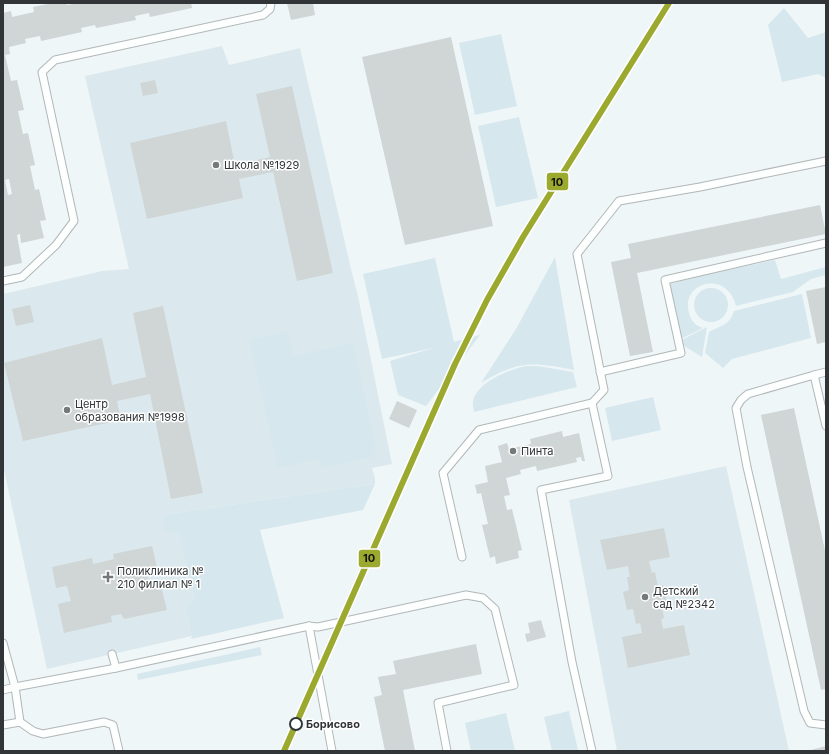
<svg xmlns="http://www.w3.org/2000/svg" width="829" height="754" viewBox="0 0 829 754" font-family="Inter,sans-serif">
	<style>
		.built { fill: #dbe9ee }
		.green { fill: #d6e7ee }
		.building { fill: #d0d5d6; fill-rule: evenodd }
		.lines { fill: none; stroke-linecap: round; stroke-linejoin: round }
		.lane-casing { stroke: #b1b7b8; stroke-width: 9 }
		.lane { stroke: #fdfefe; stroke-width: 7 }
		.metro-1-casing { stroke: #fff; stroke-width: 9 }
		.metro-1 { stroke: #9baa2f; stroke-width: 6 }
		.poi-dot { fill: #74797b; stroke: #fff; stroke-width: 1.5 }
		.stop-dot { fill: #fff; stroke: #313537; stroke-width: 2 }
		.labels { text-anchor: middle; stroke-width: 3; stroke-linejoin: round; paint-order: stroke }
		.poi-label { font-size: 11px; fill: #313537; stroke: #fff; text-anchor: start }
		.stop-label { font-size: 11px; font-weight: bold; fill: #313537; stroke: #fff; text-anchor: start }
		.line-badge { stroke: #fff; stroke-width: 1.5 }
		.pale-badge-label { font-size: 11px; text-anchor: middle; font-weight: bold; fill: #111 }
	</style>
	<rect width="100%" height="100%" fill="#eff6f8"/>
	<!-- built -->
	<g class="built">
		<polygon points="222,46 229,65 300,48 352,273 358,296 392,464 372,468 375,478 375,484 162,515 178,532 184,553 195,601 185,607 192,636 47,669 3,465 3,294 102,271 129,269 85,76"/>
		<polygon points="726,466 789,751 617,751 569,500"/>
	</g>
	<!-- green -->
	<g class="green">
		<polygon points="784,8 808,38 826,32 826,78 818,74 782,82 768,25"/>
		<polygon points="501,34 517,106 475,115 459,43"/>
		<polygon points="519,117 538,198 496,207 478,126"/>
		<path d="M 555,257 L 574,370 C 534,362 518,360 481,383 L 516,329 Z"/>
		<polygon points="435,258 454,342 480,335 426,406 398,395 390,361 433,348 382,359 363,274"/>
		<path d="M 775,260 L 781,279 L 826,267 L 826,275 L 811,279 L 793,292 L 736,306 C 727,269 680,282 689,313 C 691,321 696,326 703,328 L 679,340 L 667,285 L 699,276 Z"/>
		<circle cx="711" cy="305" r="17"/>
		<path d="M 802,294 L 811,338 L 732,359 L 723,368 L 705,353 L 709,332 C 721,325 729,326 734,311 Z"/>
		<polygon points="707,327 702,357 678,342"/>
		<polygon points="288,331 294,356 353,343 376,446 374,447 376,456 321,468 319,459 278,468 249,340"/>
		<path d="M 525,366 L 538,366 L 573,372 L 577,387 L 474,412 C 474,409 472,406 473,403 C 474,383 509,370 525,366 Z"/>
		<polygon points="653,397 661,430 612,441 605,408"/>
		<polygon points="375,484 363,510 260,530 284,618 191,639 192,636 185,607 195,600 178,532 165,533 162,515"/>
		<polygon points="260,647 262,655 138,680 137,674"/>
		<polygon points="569,711 578,750 552,751 544,717"/>
		<polygon points="506,713 515,751 471,751 465,723"/>
	</g>
	<!-- building -->
	<g class="building">
		<path d="M 53,3 L 67,3 L 67,5 L 79,3 L 191,3 L 192,8 L 150,17 L 149,13 L 135,16 L 136,20 L 96,28 L 95,25 L 81,28 L 82,32 L 41,41 L 40,36 L 25,39 L 26,43 L 9,47 L 10,54 L 5,55 L 11,81 L 17,80 L 24,110 L 18,111 L 23,134 L 28,133 L 35,165 L 30,166 L 35,190 L 39,189 L 46,220 L 40,221 L 44,238 L 21,243 L 20,234 L 17,235 L 22,263 L 3,267 L 3,29 L 4,28 L 3,13 L 11,11 L 12,17 L 34,12 L 33,7 ZM 9,179 L 12,194 L 8,195 L 5,180 Z"/>
		<polygon points="287,3 313,3 315,15 291,20"/>
		<polygon points="451,37 493,226 405,245 362,57"/>
		<polygon points="155,80 158,93 143,96 140,83"/>
		<polygon points="292,86 333,273 297,281 273,172 239,179 243,198 147,219 130,143 226,121 235,165 270,157 256,94"/>
		<polygon points="820,205 826,234 637,273 653,352 630,356 611,262 631,258 628,244"/>
		<polygon points="826,287 826,342 817,344 806,291"/>
		<polygon points="30,305 34,322 16,326 12,309"/>
		<polygon points="163,306 203,493 171,499 150,394 117,401 121,420 23,441 4,363 102,338 112,385 146,377 133,313"/>
		<polygon points="397,401 417,410 409,428 389,419"/>
		<polygon points="794,408 826,555 826,689 821,690 761,415"/>
		<polygon points="562,431 563,437 579,433 585,461 582,461 581,457 576,458 577,462 537,471 536,466 520,470 521,474 506,478 510,495 504,496 507,510 512,509 522,550 518,551 519,558 496,564 495,556 490,558 482,525 488,524 481,493 477,494 475,485 488,482 485,466 502,462 498,446 507,443 509,449 531,444 530,439"/>
		<polygon points="664,528 670,557 649,561 652,573 655,572 658,587 663,585 667,602 661,603 664,618 661,619 663,629 684,625 690,655 628,668 622,637 642,633 640,623 636,624 633,609 627,610 623,592 629,590 627,577 630,577 628,566 607,570 600,540"/>
		<polygon points="152,546 157,568 146,570 150,588 161,586 167,610 124,619 121,614 111,616 112,622 64,633 58,604 71,601 67,586 56,588 52,567 92,558 93,564 114,559 113,554"/>
		<polygon points="541,620 546,637 527,642 525,634 530,633 528,623"/>
		<polygon points="476,644 482,674 403,690 415,751 385,751 374,697 382,695 378,677 396,674 393,661"/>
		<polygon points="826,746 826,751 812,751 811,750"/>
	</g>
	<g class="lines">
		<!-- lane casing -->
		<g class="lane-casing">
			<g id="lane">
				<polyline points="3,281 22,277 56,245 74,221 42,72 55,60 263,15 270,9 271,3"/>
				<polyline points="600,372 681,353 665,280 826,243"/>
				<polyline points="814,375 826,372"/>
				<polyline points="826,426 814,375 748,394 741,400 736,408 747,467 804,711 810,723 826,725"/>
				<polyline points="462,557 443,473 479,430 592,403"/>
				<polyline points="309,626 332,751"/>
				<polyline points="3,643 15,687 3,690"/>
				<polyline points="112,654 116,668"/>
				<polyline points="20,722 15,687 116,668 309,626 318,627 466,595 483,598 495,609 514,685 438,703 447,751"/>
				<polyline points="3,725 20,722 33,731 43,734 104,722 113,725 119,751"/>
				<polyline points="592,751 572,662 541,490 608,476 592,403 604,390 577,254 619,201 700,187 826,161"/>
			</g>
		</g>
		<!-- lane -->
		<use href="#lane" class="lane"/>
		<!-- metro-1 casing -->
		<g class="metro-1-casing">
			<polyline id="metro-1" points="284,751 455,364 487,300 523,237 669,3"/>
		</g>
		<!-- metro-1 -->
		<use href="#metro-1" class="metro-1"/>
	</g>
	<!-- markers -->
	<g class="poi-dot">
		<circle cx="216" cy="165" r="4"/>
		<circle cx="67" cy="410" r="4"/>
		<circle cx="513" cy="451" r="4"/>
		<path d="M106 571h4v4h4v4h-4v4h-4v-4h-4v-4h4z"/>
		<circle cx="645" cy="597" r="4"/>
	</g>
	<circle class="stop-dot" cx="296" cy="724" r="6"/>
	<g class="labels">
		<!-- poi labels -->
		<g class="poi-label">
			<text x="224" y="169">Школа №1929</text>
			<text x="75" y="408">Центр<tspan x="75" dy="13">образования №1998</tspan></text>
			<text x="521" y="455">Пинта</text>
			<text x="117" y="575">Поликлиника №<tspan x="117" dy="13">210 филиал № 1</tspan></text>
			<text x="653" y="595">Детский<tspan x="653" dy="13">сад №2342</tspan></text>
		</g>
		<!-- stop labels -->
		<g class="stop-label">
			<text x="306" y="728">Борисово</text>
		</g>
	</g>
	<g class="line-badge">
		<rect x="546" y="172" width="23" height="19" rx="4" fill="#9baa2f"/>
		<rect x="358" y="549" width="23" height="19" rx="4" fill="#9baa2f"/>
	</g>
	<g class="pale-badge-label">
		<text x="557" y="186">10</text>
		<text x="369" y="562">10</text>
	</g>
	<!-- border -->
	<rect width="829" height="754" fill="none" stroke="#313537" stroke-width="8"/>
</svg>
